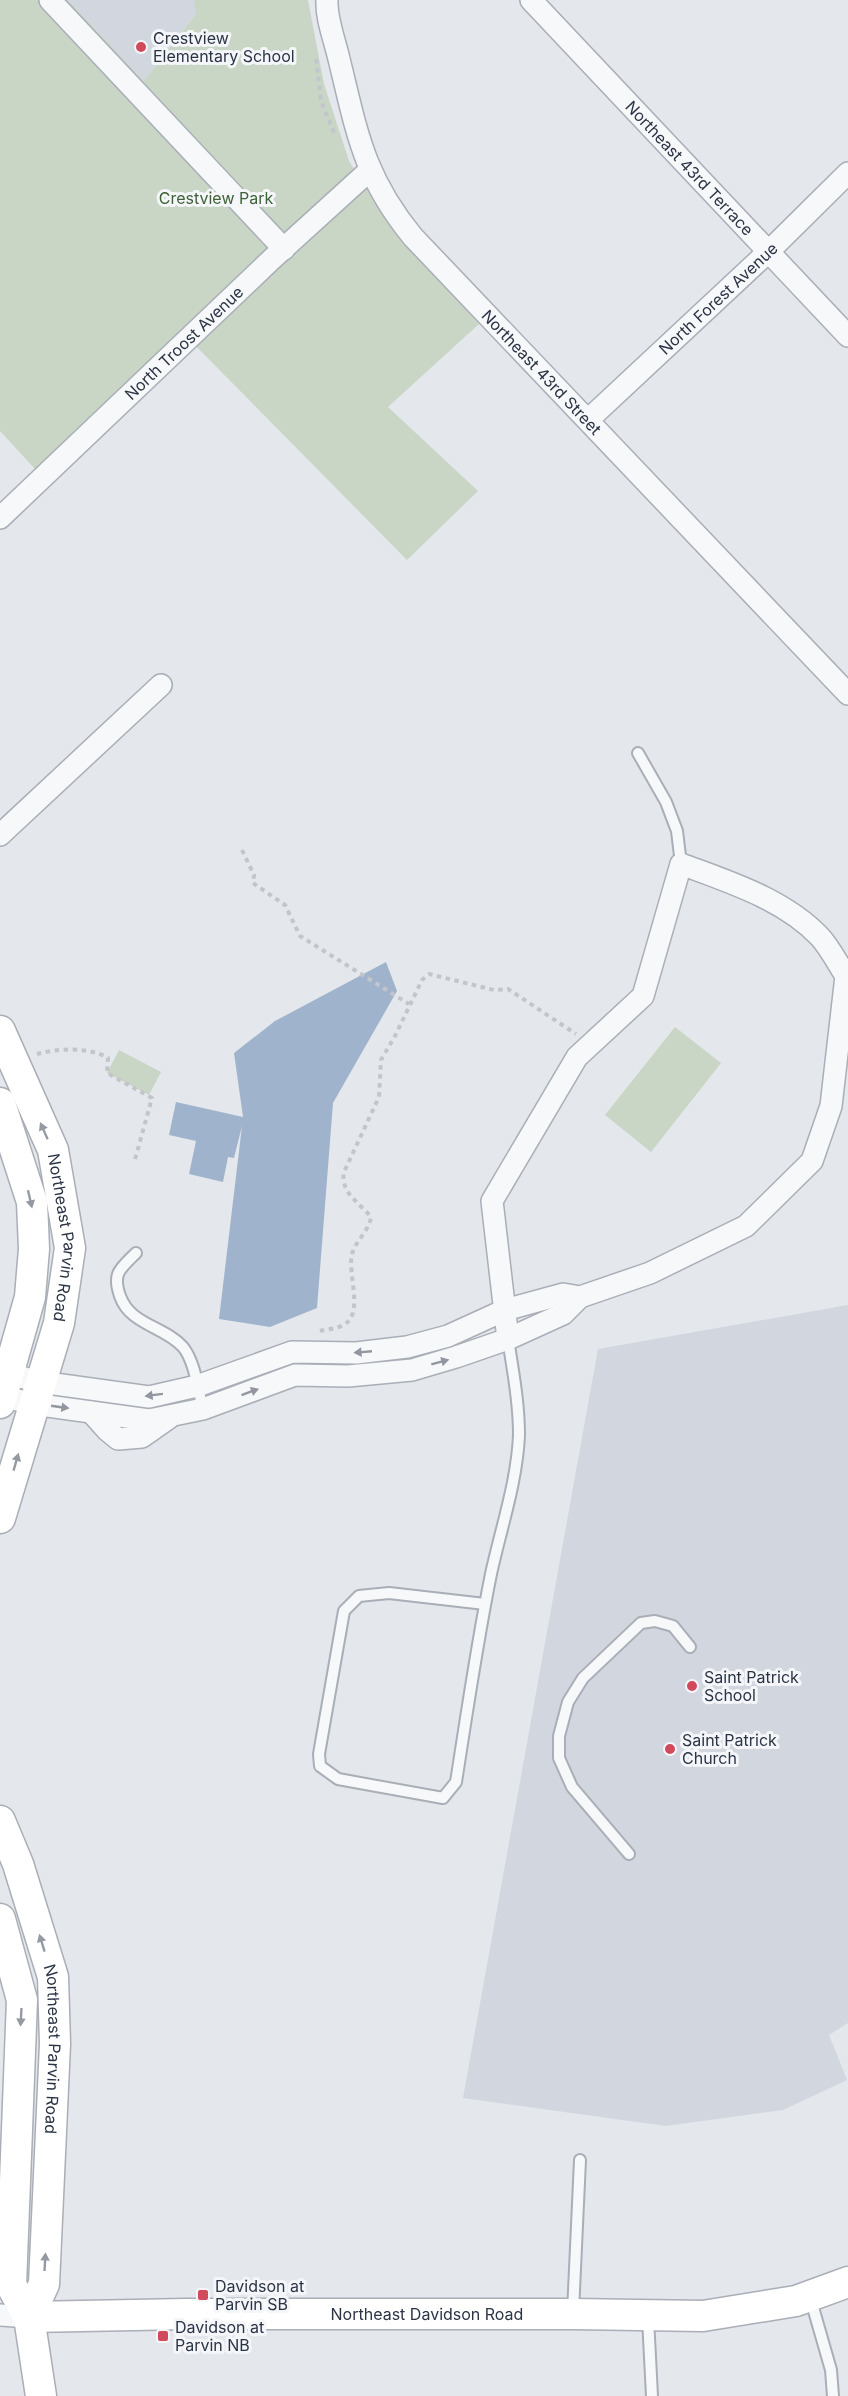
<svg xmlns="http://www.w3.org/2000/svg" width="848" height="2396" viewBox="0 0 848 2396" font-family="Inter,sans-serif">
	<style>
		.built { fill: #d2d6de }
		.green { fill: #c9d6c5 }
		.water { fill: #9fb4cc }
		.lines { fill: none; stroke-linecap: round; stroke-linejoin: round }
		.lane-casing { stroke: #a9aeb7; stroke-width: 14 }
		.street-casing { stroke: #a9aeb7; stroke-width: 24 }
		.secondary-casing { stroke: #a9aeb7; stroke-width: 33 }
		.path { stroke: #c2c5cb; stroke-width: 4; stroke-dasharray: 4.5 4.5; stroke-linecap: butt }
		.lane { stroke: #f7f8fa; stroke-width: 10 }
		.street { stroke: #f7f8fa; stroke-width: 21 }
		.secondary { stroke: #fff; stroke-width: 30 }
		.oneway { fill: #959aa2 }
		.oneway2 { fill: #9196a0 }
		.poi-dot { fill: #d1495b; stroke: #f4f6f9; stroke-width: 2 }
		.labels { text-anchor: middle; stroke-width: 6; stroke-linejoin: round; paint-order: stroke }
		.poi-label { font-size: 16px; fill: #2b3445; stroke: #f4f6f9; text-anchor: start }
		.street-label { font-size: 16px; fill: #2b3445; stroke: #f4f6f9 }
		.park-label { font-size: 16px; fill: #3f6138; stroke: #f4f6f9 }
	</style>
	<rect width="100%" height="100%" fill="#e4e7ec"/>
	<!-- built -->
	<g class="built">
		<polygon points="68,0 195,0 196,14 144,81"/>
		<polygon points="848,1305 848,2023 829,2035 847,2080 783,2110 666,2126 463,2098 598,1349"/>
	</g>
	<!-- green -->
	<g class="green">
		<polygon points="0,0 68,0 144,81 196,14 194,0 308,0 324,84 349,161 383,214 479,324 388,407 478,491 407,560 181,331 35,469 0,431"/>
		<polygon points="675,1027 721,1063 651,1152 605,1115"/>
		<polygon points="119,1050 161,1072 149,1095 107,1073"/>
	</g>
	<!-- water -->
	<polygon class="water" points="386,962 397,991 333,1103 317,1308 270,1327 219,1319 242,1126 234,1158 228,1157 223,1182 189,1174 196,1141 169,1135 176,1102 243,1117 234,1053 275,1021"/>
	<g class="lines">
		<!-- lane casing -->
		<g class="lane-casing">
			<g id="lane">
				<polyline points="638,753 666,802 677,831 681,864"/>
				<path d="M 136,1253 C 120,1269 112,1273 120,1296 C 130,1325 164,1326 183,1347 C 195,1362 198,1390 203,1409"/>
				<path d="M 485,1604 L 389,1593 L 359,1596 L 344,1611 L 319,1754 L 320,1766 L 338,1779 L 443,1798 L 456,1782 C 467,1712 477,1643 491,1574 C 501,1528 517,1482 519,1435 C 519,1403 513,1371 508,1339"/>
				<polyline points="629,1854 572,1787 559,1758 559,1736 568,1702 583,1678 641,1623 655,1621 673,1626 690,1647"/>
				<polyline points="810,2297 831,2370 833,2396"/>
				<polyline points="573,2312 580,2160"/>
				<polyline points="648,2318 652,2396"/>
			</g>
		</g>
		<!-- street casing -->
		<g class="street-casing">
			<g id="street">
				<polyline points="50,0 284,249"/>
				<path id="s1" d="M 327,0 C 326,19 335,41 339,59 C 357,132 363,176 413,237 L 848,694"/>
				<path id="s2" d="M 531,0 L 848,336"/>
				<path id="s3" d="M 588,420 L 768,252 L 848,173"/>
				<path id="s4" d="M 0,518 L 272,259 L 370,170"/>
				<polyline points="0,835 161,685"/>
				<path d="M 9,1374 L 40,1382 L 149,1397 L 197,1386 L 292,1352 L 356,1353 L 407,1347 L 448,1336 L 505,1310 L 563,1294 L 580,1297 L 650,1273 L 746,1226 L 812,1161 L 831,1106 L 846,976 C 838,964 830,948 820,937 C 784,899 729,882 681,864 L 643,996 L 577,1057 L 492,1201 L 508,1339"/>
				<polyline points="2,1396 33,1404 149,1420 203,1409 295,1375 348,1376 412,1370 456,1357 508,1339 563,1314 580,1297"/>
				<polyline points="91,1412 107,1430 118,1439 142,1437 169,1418"/>
				<polyline points="0,2315 29,2317"/>
			</g>
		</g>
		<!-- secondary casing -->
		<g class="secondary-casing">
			<g id="secondary">
				<path id="s5" d="M 0,1031 L 53,1150 L 70,1248 L 59,1323 L 0,1518"/>
				<polyline points="0,1103 32,1202 34,1249 30,1297 0,1403"/>
				<path id="s6" d="M 0,1821 L 18,1864 L 53,1977 L 55,2044 L 44,2284 L 29,2317"/>
				<polyline points="0,1919 22,2000 11,2285 29,2317 41,2396"/>
				<path id="s7" d="M 29,2317 L 186,2314 L 573,2314 L 703,2316 L 796,2301 L 848,2282"/>
			</g>
		</g>
		<!-- path -->
		<g class="path">
			<polyline points="316,59 321,101 335,135"/>
			<polyline points="242,850 254,875 253,883 285,905 300,936 409,1004"/>
			<path d="M 37,1054 C 59,1048 89,1047 108,1058 L 107,1073 L 152,1098 L 134,1163"/>
			<path d="M 320,1331 C 327,1329 337,1329 343,1325 C 365,1315 347,1274 352,1254 C 356,1240 369,1231 371,1217 C 360,1203 340,1193 344,1172 L 379,1097 L 381,1060 L 395,1036 L 422,980 L 429,974 L 494,990 L 508,989 L 576,1034"/>
		</g>
		<!-- lane -->
		<use href="#lane" class="lane"/>
		<!-- street -->
		<use href="#street" class="street"/>
		<!-- secondary -->
		<use href="#secondary" class="secondary"/>
	</g>
	<!-- one-way arrows -->
	<defs><path id="oneway-solid" d="M-6-.8H1V-3.2L6.5 0L1 3.2V.8H-6Z" transform="scale(1.5)"/></defs>
	<g class="oneway">
		<use href="#oneway-solid" transform="translate(44 1131) rotate(-114)"/>
		<use href="#oneway-solid" transform="translate(30 1199) rotate(77)"/>
		<use href="#oneway-solid" transform="translate(16 1462) rotate(-74)"/>
		<use href="#oneway-solid" transform="translate(42 1943) rotate(-107)"/>
		<use href="#oneway-solid" transform="translate(21 2017) rotate(93)"/>
		<use href="#oneway-solid" transform="translate(45 2262) rotate(-87)"/>
	</g>
	<g class="oneway2">
		<use href="#oneway-solid" transform="translate(363 1352) rotate(175)"/>
		<use href="#oneway-solid" transform="translate(440 1362) rotate(-15)"/>
		<use href="#oneway-solid" transform="translate(250 1392) rotate(-20)"/>
		<use href="#oneway-solid" transform="translate(154 1395) rotate(173)"/>
		<use href="#oneway-solid" transform="translate(60 1407) rotate(8)"/>
	</g>
	<!-- markers -->
	<g class="poi-dot">
		<circle cx="141" cy="47" r="6"/>
		<circle cx="692" cy="1686" r="6"/>
		<circle cx="670" cy="1749" r="6"/>
		<rect x="197" y="2289" width="12" height="12" rx="3"/>
		<rect x="157" y="2330" width="12" height="12" rx="3"/>
	</g>
	<g class="labels">
		<!-- poi labels -->
		<g class="poi-label">
			<text x="153" y="44">Crestview<tspan x="153" dy="18">Elementary School</tspan></text>
			<text x="704" y="1683">Saint Patrick<tspan x="704" dy="18">School</tspan></text>
			<text x="682" y="1746">Saint Patrick<tspan x="682" dy="18">Church</tspan></text>
			<text x="215" y="2292">Davidson at<tspan x="215" dy="18">Parvin SB</tspan></text>
			<text x="175" y="2333">Davidson at<tspan x="175" dy="18">Parvin NB</tspan></text>
		</g>
		<!-- street labels -->
		<g class="street-label">
			<text dy="6" stroke="none"><textPath href="#s2" startOffset="231">Northeast 43rd Terrace</textPath></text>
			<text dy="6" stroke="none"><textPath href="#s3" startOffset="178">North Forest Avenue</textPath></text>
			<text dy="6" stroke="none"><textPath href="#s4" startOffset="254">North Troost Avenue</textPath></text>
			<text dy="6" stroke="none"><textPath href="#s1" startOffset="442">Northeast 43rd Street</textPath></text>
			<text dy="6" stroke="none"><textPath href="#s5" startOffset="219">Northeast Parvin Road</textPath></text>
			<text dy="6" stroke="none"><textPath href="#s6" startOffset="237">Northeast Parvin Road</textPath></text>
			<text dy="6" stroke="none"><textPath href="#s7" startOffset="398">Northeast Davidson Road</textPath></text>
		</g>
		<!-- park labels -->
		<g class="park-label">
			<text x="216" y="204">Crestview Park</text>
		</g>
	</g>
</svg>
